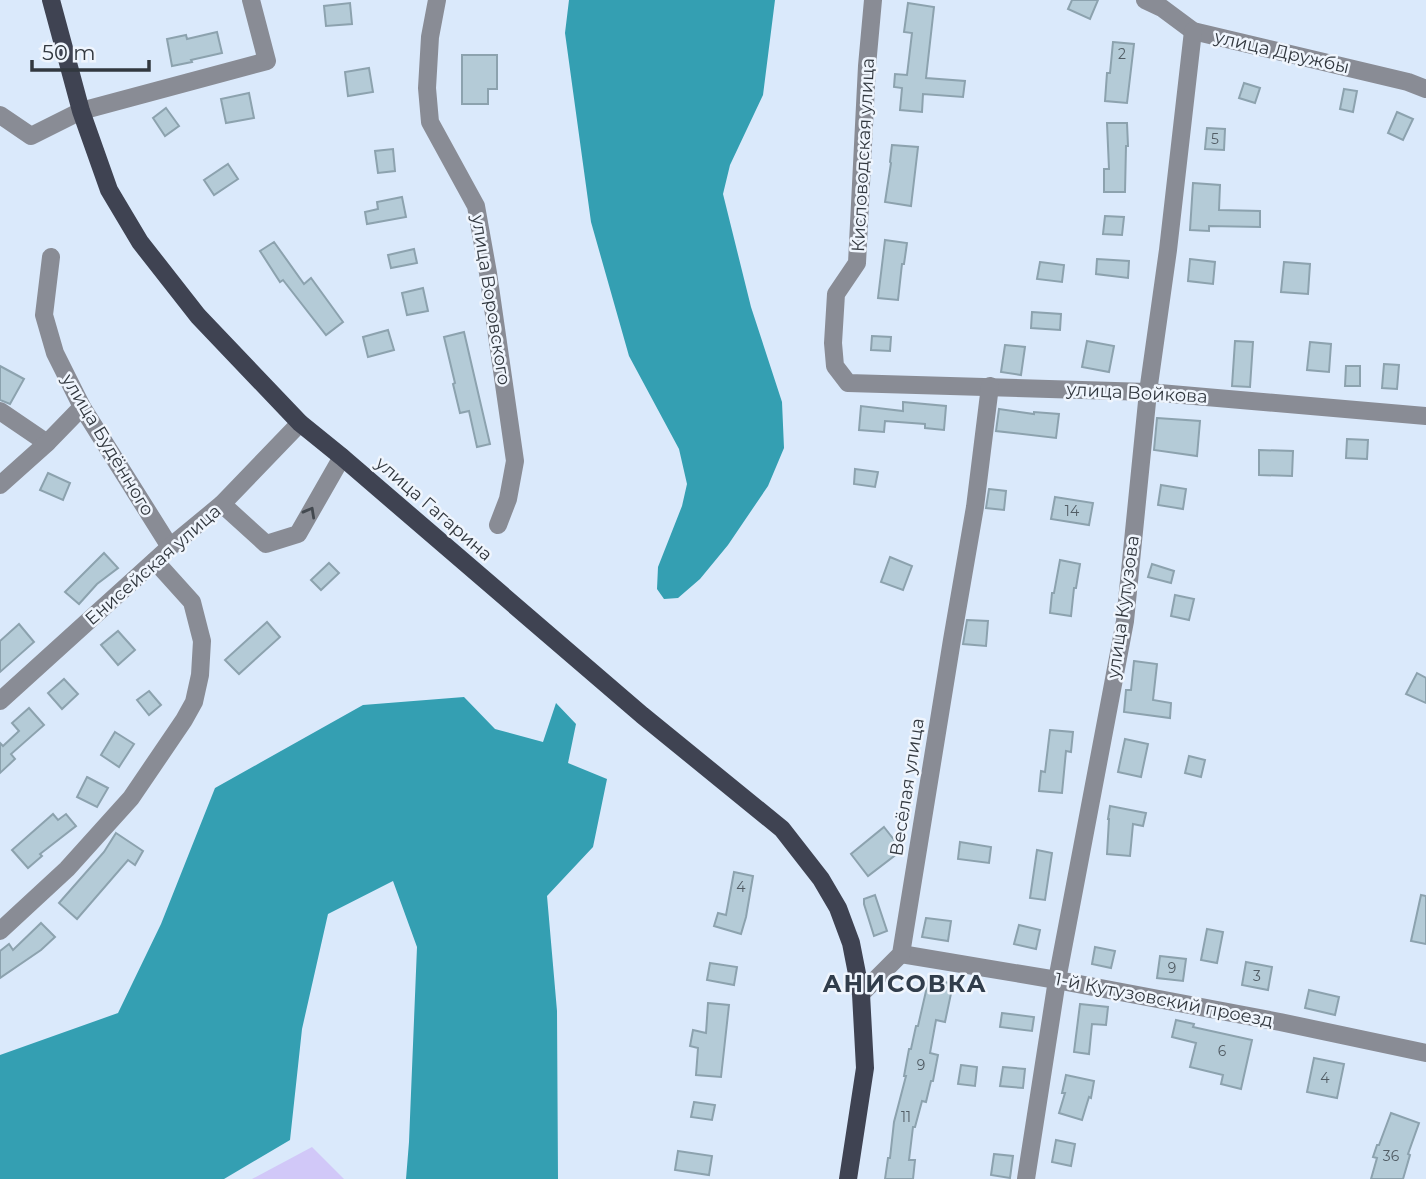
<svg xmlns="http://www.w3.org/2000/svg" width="1426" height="1179" viewBox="0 0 1426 1179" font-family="Montserrat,sans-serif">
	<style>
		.green { fill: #d1c8f8 }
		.water { fill: #349fb2 }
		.building { fill: #b4cbd7; stroke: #8ca2ae; stroke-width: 2 }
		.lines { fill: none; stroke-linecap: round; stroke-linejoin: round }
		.minor { stroke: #898c95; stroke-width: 18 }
		.major { stroke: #3f4352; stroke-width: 18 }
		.oneway { stroke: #434950 }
		.labels { text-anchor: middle; stroke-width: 5; stroke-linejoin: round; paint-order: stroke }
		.number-label { font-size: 14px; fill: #525d65 }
		.street-label { font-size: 18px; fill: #32383f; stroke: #eff5fd }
		.district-label { font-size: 24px; font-weight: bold; letter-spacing: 2px; fill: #313d4b; stroke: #eff5fd }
	</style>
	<rect width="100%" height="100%" fill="#dae9fb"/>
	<!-- green -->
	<polygon class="green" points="312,1147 344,1179 252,1179"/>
	<!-- water -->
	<g class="water">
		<polygon points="569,0 775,0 763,95 730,165 723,194 751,307 782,402 784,448 768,486 728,545 700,579 678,598 664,599 657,589 658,567 682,506 687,484 679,449 629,356 591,222 565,33"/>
		<polygon points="464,697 495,729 543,742 556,703 576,724 568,763 607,779 593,847 547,896 557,1011 558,1179 406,1179 409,1142 417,947 393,881 328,914 302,1029 290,1140 224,1179 0,1179 0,1055 118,1013 161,924 215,788 363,705"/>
	</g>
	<!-- building -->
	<g class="building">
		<polygon points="1072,0 1098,0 1090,19 1068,9"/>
		<polygon points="350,3 352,24 326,26 324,6"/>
		<polygon points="908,3 934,7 926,78 965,81 963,97 923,94 922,112 900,110 902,88 894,87 895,74 907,75 912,33 904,32"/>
		<polygon points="217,32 222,53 191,60 192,62 172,66 167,39 186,35 187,39"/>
		<polygon points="1113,42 1134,44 1127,103 1105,101 1107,73 1110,73"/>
		<polygon points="462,55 497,55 497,89 488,89 488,104 462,104"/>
		<polygon points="369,68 373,92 348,96 345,72"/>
		<polygon points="1244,83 1260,88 1255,103 1239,98"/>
		<polygon points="1344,89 1357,91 1353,112 1340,109"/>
		<polygon points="249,93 254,118 226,123 221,99"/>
		<polygon points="166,108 179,126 165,136 153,118"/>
		<polygon points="1397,112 1413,119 1403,140 1388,133"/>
		<polygon points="1107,123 1127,123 1128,146 1126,146 1125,192 1104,192 1104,169 1109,169"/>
		<polygon points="1207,128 1225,129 1224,150 1205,149"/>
		<polygon points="892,145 918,147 911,206 885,202 891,163 890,162"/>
		<polygon points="393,149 395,171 378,173 375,151"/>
		<polygon points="228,164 238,179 214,195 204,180"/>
		<polygon points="1193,183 1220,185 1219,210 1260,211 1260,227 1209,226 1209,231 1190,230"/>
		<polygon points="402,197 406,217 367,224 365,212 378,209 377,202"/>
		<polygon points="1105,216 1124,217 1122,235 1103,234"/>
		<polygon points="885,240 907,243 904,264 902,264 898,300 878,298"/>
		<polygon points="274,242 304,284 311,278 343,322 326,335 283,280 280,282 260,251"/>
		<polygon points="414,249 417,263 391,268 388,255"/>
		<polygon points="1097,259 1129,261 1128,278 1096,274"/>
		<polygon points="1190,259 1215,262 1213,284 1188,281"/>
		<polygon points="1040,262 1064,265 1062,282 1037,279"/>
		<polygon points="1284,262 1310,264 1308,294 1281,292"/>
		<polygon points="423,288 428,311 407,315 402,293"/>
		<polygon points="1032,312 1061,314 1060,330 1031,328"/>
		<polygon points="388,330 394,350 368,357 363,337"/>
		<polygon points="464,332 490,444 477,447 469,411 460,413 453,384 455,383 444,337"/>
		<polygon points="872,336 891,337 890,351 871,350"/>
		<polygon points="1087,341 1114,346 1109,372 1082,367"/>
		<polygon points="1235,341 1253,342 1250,387 1232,386"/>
		<polygon points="1310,342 1331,344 1329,372 1307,370"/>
		<polygon points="1005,345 1025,347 1021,375 1001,372"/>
		<polygon points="1384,364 1399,365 1397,389 1382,388"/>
		<polygon points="0,366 24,379 10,404 0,400"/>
		<polygon points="1346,366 1360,366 1360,386 1345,386"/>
		<polygon points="903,402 946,406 944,430 925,428 925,424 885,421 884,432 859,430 861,406 903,411"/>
		<polygon points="999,409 1034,414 1034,412 1059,414 1056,438 996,431"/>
		<polygon points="1157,418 1200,421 1197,456 1154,450"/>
		<polygon points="1347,439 1368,440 1367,459 1346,458"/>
		<polygon points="1259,450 1293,451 1292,476 1259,475"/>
		<polygon points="855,469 878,472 875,487 854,484"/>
		<polygon points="48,473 70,483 63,500 40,490"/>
		<polygon points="1161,485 1186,489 1183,509 1158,505"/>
		<polygon points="989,489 1006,491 1004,510 986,508"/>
		<polygon points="1055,497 1093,503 1089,525 1051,519"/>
		<polygon points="104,553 118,568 97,584 79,604 65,592"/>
		<polygon points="890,557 912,566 903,590 881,582"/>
		<polygon points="1060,560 1080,564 1076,588 1074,588 1071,616 1050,613 1052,593 1054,593"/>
		<polygon points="329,563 339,573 321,590 311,580"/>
		<polygon points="1152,564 1174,571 1171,583 1148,577"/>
		<polygon points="1175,595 1194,599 1189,620 1171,616"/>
		<polygon points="967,620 988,621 986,646 963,644"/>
		<polygon points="267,622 280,637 239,674 225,660"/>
		<polygon points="19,624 34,642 0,672 0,641"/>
		<polygon points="118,631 135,650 118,665 101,645"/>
		<polygon points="1134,661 1157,664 1153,700 1171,703 1170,718 1124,712 1126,690 1131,690"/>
		<polygon points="1417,673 1426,678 1426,703 1406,694"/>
		<polygon points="64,679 78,694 62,709 48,693"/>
		<polygon points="149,691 161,705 149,715 137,700"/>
		<polygon points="29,708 44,725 11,754 15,759 0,773 0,743 3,746 19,731 12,723"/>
		<polygon points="1050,730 1073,732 1071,752 1066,751 1062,793 1039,791 1041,771 1045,772"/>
		<polygon points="115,732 134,744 119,767 101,755"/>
		<polygon points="1125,739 1148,744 1141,777 1118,772"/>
		<polygon points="1189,756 1205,760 1201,777 1185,773"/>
		<polygon points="87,777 108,788 97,807 77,797"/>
		<polygon points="1110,806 1146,813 1143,826 1133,824 1130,856 1107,854 1109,819 1108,819"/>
		<polygon points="53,814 58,820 66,814 76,826 40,854 42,856 28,868 12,850"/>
		<polygon points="884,827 902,850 868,876 851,854"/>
		<polygon points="116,833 143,851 135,865 128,860 77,919 59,903 104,852"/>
		<polygon points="960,842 991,847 989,863 958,859"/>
		<polygon points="1037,850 1052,853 1045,900 1030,898"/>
		<polygon points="734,872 753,876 746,917 741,934 714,926 718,913 726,915"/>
		<polygon points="875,895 887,931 874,936 864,904 864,899"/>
		<polygon points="1421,895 1426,896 1426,944 1411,941"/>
		<polygon points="926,918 951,921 948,941 922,937"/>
		<polygon points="41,923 55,937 41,950 0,978 0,951 9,944 13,950"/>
		<polygon points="1019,925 1040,930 1036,949 1014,944"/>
		<polygon points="1207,929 1223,932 1217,963 1201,960"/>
		<polygon points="1095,947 1115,951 1111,968 1092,964"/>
		<polygon points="1160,956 1186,959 1183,981 1157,978"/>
		<polygon points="1246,962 1272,967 1268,990 1242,985"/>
		<polygon points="710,963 737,967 734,985 707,980"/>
		<polygon points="929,978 953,984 945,1022 936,1020 930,1053 938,1055 933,1081 931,1081 926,1102 922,1101 915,1127 913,1127 909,1160 915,1160 913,1179 885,1179 888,1158 890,1158 894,1122 906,1076 904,1076 909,1049 911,1049 916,1026 918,1026"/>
		<polygon points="1309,990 1339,997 1335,1015 1305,1008"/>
		<polygon points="708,1003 729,1005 721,1077 696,1075 698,1048 690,1046 693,1030 706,1033"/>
		<polygon points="1080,1004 1108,1007 1106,1025 1092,1024 1089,1054 1074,1052"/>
		<polygon points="1002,1013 1034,1017 1032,1031 1000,1027"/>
		<polygon points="1176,1020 1194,1024 1193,1027 1252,1040 1241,1089 1221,1084 1223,1075 1190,1067 1196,1043 1172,1037"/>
		<polygon points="1314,1058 1344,1064 1337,1098 1307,1092"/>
		<polygon points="961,1065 977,1067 975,1086 958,1084"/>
		<polygon points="1003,1067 1025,1069 1023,1088 1000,1086"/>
		<polygon points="1066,1075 1094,1081 1091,1098 1089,1097 1082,1120 1059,1113 1065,1093 1062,1093"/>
		<polygon points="694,1102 715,1105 712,1120 691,1117"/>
		<polygon points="1391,1113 1419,1123 1408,1154 1410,1155 1403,1179 1371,1179 1377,1158 1373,1157 1377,1145 1379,1145"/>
		<polygon points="1056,1140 1075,1144 1071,1166 1052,1162"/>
		<polygon points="678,1151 712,1156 709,1175 675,1170"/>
		<polygon points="994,1154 1013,1156 1010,1178 991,1175"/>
	</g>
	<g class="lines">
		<!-- minor -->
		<g class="minor">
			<polyline points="437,0 430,37 427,88 430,122 476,206 488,273 515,461 508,499 498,525"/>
			<polyline points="873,0 867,66 857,263 836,294 833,343 835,366 848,383 1148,392 1426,416"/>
			<polyline points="1145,0 1162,8 1193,31 1408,82 1426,89"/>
			<polyline points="0,115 31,136 81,111 267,61 251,0"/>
			<polyline points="51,257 44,315 55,353 82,407 170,547"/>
			<polyline points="0,411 47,443"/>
			<polyline points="0,485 47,443 82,407"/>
			<polyline points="222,504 266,544 298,534 342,457"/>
			<polyline points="0,701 170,547 222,504 300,423"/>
			<polyline points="0,931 67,869 131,798 184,720 194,702 200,675 202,641 192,602 155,561"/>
			<polyline points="901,954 1057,980 1280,1022 1426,1053"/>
			<polyline points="861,994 901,954 952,640 975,507 990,386"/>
			<polyline points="1026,1179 1057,980 1125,621 1148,392 1168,250 1193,31"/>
		</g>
		<!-- major -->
		<polyline class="major" points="51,0 81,111 109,190 140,242 198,316 300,423 342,457 642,715 782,829 821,879 838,908 851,943 861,994 865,1068 848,1179"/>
	</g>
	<!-- one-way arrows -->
	<defs><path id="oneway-chevron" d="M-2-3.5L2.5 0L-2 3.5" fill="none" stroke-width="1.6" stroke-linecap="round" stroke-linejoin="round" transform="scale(1.75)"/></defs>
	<use class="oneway" href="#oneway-chevron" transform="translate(310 512) rotate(-61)"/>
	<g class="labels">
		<!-- number labels -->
		<g class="number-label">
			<text x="1122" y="59">2</text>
			<text x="1215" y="144">5</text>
			<text x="1072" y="516">14</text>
			<text x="741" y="892">4</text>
			<text x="1172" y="973">9</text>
			<text x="1257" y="981">3</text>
			<text x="1222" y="1056">6</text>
			<text x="921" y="1070">9</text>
			<text x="1325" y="1083">4</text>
			<text x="906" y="1122">11</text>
			<text x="1391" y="1161">36</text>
		</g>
		<!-- street labels -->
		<g class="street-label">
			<text transform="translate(1282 52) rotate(13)" y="6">улица Дружбы</text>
			<text transform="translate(863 155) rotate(-87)" y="6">Кисловодская улица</text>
			<text transform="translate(491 300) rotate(81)" y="6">улица Воровского</text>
			<text transform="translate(1137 393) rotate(3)" y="6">улица Войкова</text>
			<text transform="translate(108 445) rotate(59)" y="6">улица Будённого</text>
			<text transform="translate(434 509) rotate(41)" y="6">улица Гагарина</text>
			<text transform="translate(153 565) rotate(-41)" y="6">Енисейская улица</text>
			<text transform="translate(1123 607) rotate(-82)" y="6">улица Кутузова</text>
			<text transform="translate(907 787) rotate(-81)" y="6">Весёлая улица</text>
			<text transform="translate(1164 1000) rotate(11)" y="6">1-й Кутузовский проезд</text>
		</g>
		<!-- district labels -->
		<g class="district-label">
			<text x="905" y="992">АНИСОВКА</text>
		</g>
	</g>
	<!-- scale -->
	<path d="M32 60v10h117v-10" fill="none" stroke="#32383f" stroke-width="3.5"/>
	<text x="42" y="60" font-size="21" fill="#32383f" stroke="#eff5fd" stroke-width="5" paint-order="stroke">50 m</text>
</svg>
